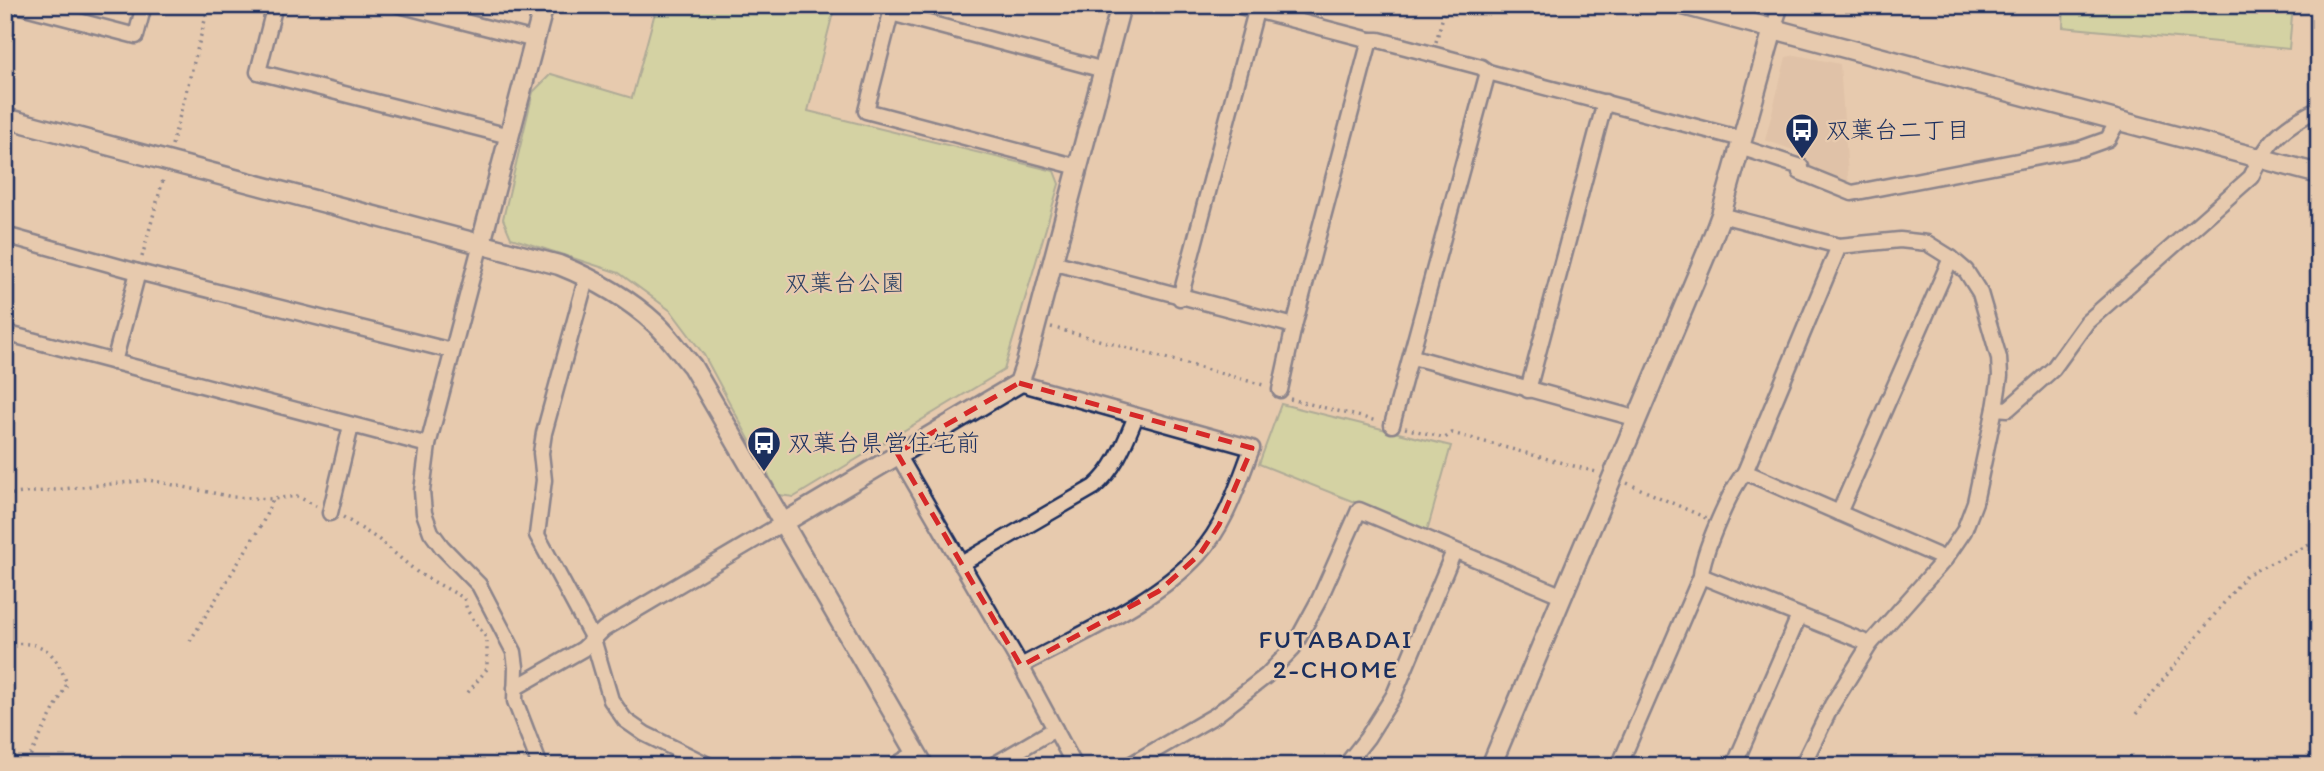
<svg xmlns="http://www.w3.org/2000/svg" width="2324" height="771" viewBox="0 0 2324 771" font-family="Itim,'Klee One',sans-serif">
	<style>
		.built { fill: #d8b99f }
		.green { fill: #bcdb94; stroke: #6c8579; stroke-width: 2 }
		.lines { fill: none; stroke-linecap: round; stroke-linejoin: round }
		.minor-casing { stroke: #1b2f5e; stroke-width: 19 }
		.tertiary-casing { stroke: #1b2f5e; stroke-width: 23 }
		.path { stroke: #1b2f5e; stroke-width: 3.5; stroke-dasharray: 2 5; stroke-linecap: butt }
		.minor { stroke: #e7caae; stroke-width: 14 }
		.tertiary { stroke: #e7caae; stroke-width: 18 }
		.marked { fill: none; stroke: #d62828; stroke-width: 5; stroke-dasharray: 14 9; stroke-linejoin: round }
		.labels { text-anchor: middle; stroke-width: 5; stroke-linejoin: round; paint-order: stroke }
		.poi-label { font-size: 24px; fill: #1b2f5e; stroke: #e7caae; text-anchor: start }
		.park-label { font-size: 24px; fill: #2b4063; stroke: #e7caae }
		.neighbourhood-label { font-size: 26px; letter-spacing: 2px; fill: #1b2f5e; stroke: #e7caae }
	</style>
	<rect width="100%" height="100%" fill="#e7caae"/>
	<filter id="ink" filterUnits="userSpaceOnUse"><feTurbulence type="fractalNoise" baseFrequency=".0143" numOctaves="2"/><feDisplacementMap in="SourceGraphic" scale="14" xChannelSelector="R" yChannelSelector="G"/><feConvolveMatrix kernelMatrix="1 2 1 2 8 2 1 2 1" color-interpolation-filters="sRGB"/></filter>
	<g filter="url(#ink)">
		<!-- built -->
		<polygon class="built" points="1796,55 1840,64 1849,188 1804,170 1807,155 1765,140 1786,57"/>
		<!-- green -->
		<g class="green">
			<polygon points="657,5 821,5 834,9 808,111 1054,171 1059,184 1004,370 794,497 779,495 704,355 671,311 619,273 511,238 503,219 533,92 551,74 632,98"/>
			<polygon points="2064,5 2293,5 2289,49 2063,27"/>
			<polygon points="1281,404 1451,446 1427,531 1259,464"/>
		</g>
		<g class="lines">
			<!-- minor casing -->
			<g class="minor-casing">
				<g id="minor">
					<polyline points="17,5 136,36 144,5"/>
					<polyline points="275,5 258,72 509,136"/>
					<polyline points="399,5 535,40"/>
					<polyline points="893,5 866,111 1078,167"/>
					<polyline points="1236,5 1370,40 1379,40 1481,67 1488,72 1742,139"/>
					<polyline points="891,13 1104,70"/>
					<polyline points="1773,29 1781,5"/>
					<polyline points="1740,147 1801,167 1800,172 1852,193 2080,149 2108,139 2118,120"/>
					<polyline points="1721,215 1839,246 1900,240 1927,243 1951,258 1966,271 1980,293 1999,358 2000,376 1995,408 1975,502 1964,531 1945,559 1870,644 1832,705 1802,766"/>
					<polyline points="5,235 138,272 452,351"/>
					<polyline points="481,243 428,445 422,491 424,513 431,532 442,547 479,585 514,652 516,667 515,701 540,766"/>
					<polyline points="1839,246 1745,472 1945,559"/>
					<polyline points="1052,262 1294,326 1370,40"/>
					<polyline points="587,276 544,433 541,453 544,480 537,535 593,639 611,700 625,720 645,734 710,766"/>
					<polyline points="1180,298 1256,11"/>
					<polyline points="5,333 428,445"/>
					<polyline points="1413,357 1638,419"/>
					<polyline points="114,362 138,272"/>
					<path d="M 1019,383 L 1252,448 C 1238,484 1226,525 1199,554 C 1156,602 1078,635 1021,666"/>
					<polyline points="1280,390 1294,326"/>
					<polyline points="1528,390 1605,102"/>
					<path d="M 1995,408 L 2008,409 L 2053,369 L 2087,322 L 2251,177 C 2267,141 2283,126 2319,109"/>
					<polyline points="1392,425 1488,72"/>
					<polyline points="897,453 1021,666 1075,766"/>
					<polyline points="330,513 351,426"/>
					<polyline points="1839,513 1951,258"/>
					<path d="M 961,564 L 1094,487 C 1116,468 1125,442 1136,416"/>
					<polyline points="1701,576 1870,644"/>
					<polyline points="515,688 583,649 604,629 783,523"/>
					<polyline points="894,766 916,753"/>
					<polyline points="992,766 1055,729"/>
					<polyline points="1128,766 1216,715 1266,676 1293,648 1319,600 1359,510 1563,596"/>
					<polyline points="1345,766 1367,738 1394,695 1454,551"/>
					<path d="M 1619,766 L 1701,576 C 1702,554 1730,490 1745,472"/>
					<polyline points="1734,766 1799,616"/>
					<polyline points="2316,766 2319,760"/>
				</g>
			</g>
			<!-- tertiary casing -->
			<g class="tertiary-casing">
				<g id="tertiary">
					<polyline points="1683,5 2319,174"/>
					<path d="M 5,118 L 559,265 C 594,279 628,298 656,324 C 669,336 680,352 692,366 L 924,766"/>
					<polyline points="481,243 544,5"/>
					<polyline points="783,523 1019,383 1026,363 1121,5"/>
					<polyline points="1491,766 1709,247 1721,215 1773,29"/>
				</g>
			</g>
			<!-- path -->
			<g class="path">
				<polyline points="1436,42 1446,5"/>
				<polyline points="172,145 209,5"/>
				<polyline points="142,257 164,176"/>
				<polyline points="1051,327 1267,386"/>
				<polyline points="1290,399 1377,421"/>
				<polyline points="1405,428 1445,438 1452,433 1596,472"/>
				<polyline points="1627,483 1706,518"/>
				<polyline points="5,495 149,480 233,497 273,499 297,496 316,506"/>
				<polyline points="343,517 378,539 418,573 464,598 467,610 487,639 487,669 466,695"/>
				<polyline points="190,641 262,524 273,499"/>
				<path d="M 5,644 C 44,641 54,649 67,684 L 25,766"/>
				<polyline points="2136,714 2246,575 2319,540"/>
			</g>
			<!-- minor -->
			<use href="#minor" class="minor"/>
			<!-- tertiary -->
			<use href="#tertiary" class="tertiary"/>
		</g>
	</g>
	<!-- marked area -->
	<path d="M0 0H2324V771H0ZM 1019,383 L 1252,448 L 1219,525 L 1200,554 L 1159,591 L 1021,666 L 897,453 Z" fill="#e7caae" fill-opacity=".55" fill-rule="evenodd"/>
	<path class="marked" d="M 1019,383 L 1252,448 L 1219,525 L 1200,554 L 1159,591 L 1021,666 L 897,453 Z"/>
	<!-- icons -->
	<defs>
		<g id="bus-pin" transform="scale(1.75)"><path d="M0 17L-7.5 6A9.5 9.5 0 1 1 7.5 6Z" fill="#1b2f5e" stroke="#e7caae"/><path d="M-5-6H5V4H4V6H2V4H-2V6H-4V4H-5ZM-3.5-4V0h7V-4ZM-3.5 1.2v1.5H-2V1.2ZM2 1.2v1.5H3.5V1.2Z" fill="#fff"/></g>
	</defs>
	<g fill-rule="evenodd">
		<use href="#bus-pin" x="1802" y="130"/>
		<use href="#bus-pin" x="764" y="443"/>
	</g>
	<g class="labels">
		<!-- poi labels -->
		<g class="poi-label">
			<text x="1826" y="138">双葉台二丁目</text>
			<text x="788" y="451">双葉台県営住宅前</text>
		</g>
		<!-- park labels -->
		<g class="park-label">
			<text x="845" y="291">双葉台公園</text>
		</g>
		<!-- neighbourhood labels -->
		<g class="neighbourhood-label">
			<text x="1336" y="648">FUTABADAI<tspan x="1336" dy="30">2-CHOME</tspan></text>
		</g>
	</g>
	<!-- margin -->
	<rect width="2324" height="771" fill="none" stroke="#e7caae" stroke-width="28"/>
	<rect x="14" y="14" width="2296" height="743" fill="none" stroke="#1b2f5e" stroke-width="2.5" filter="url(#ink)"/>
</svg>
